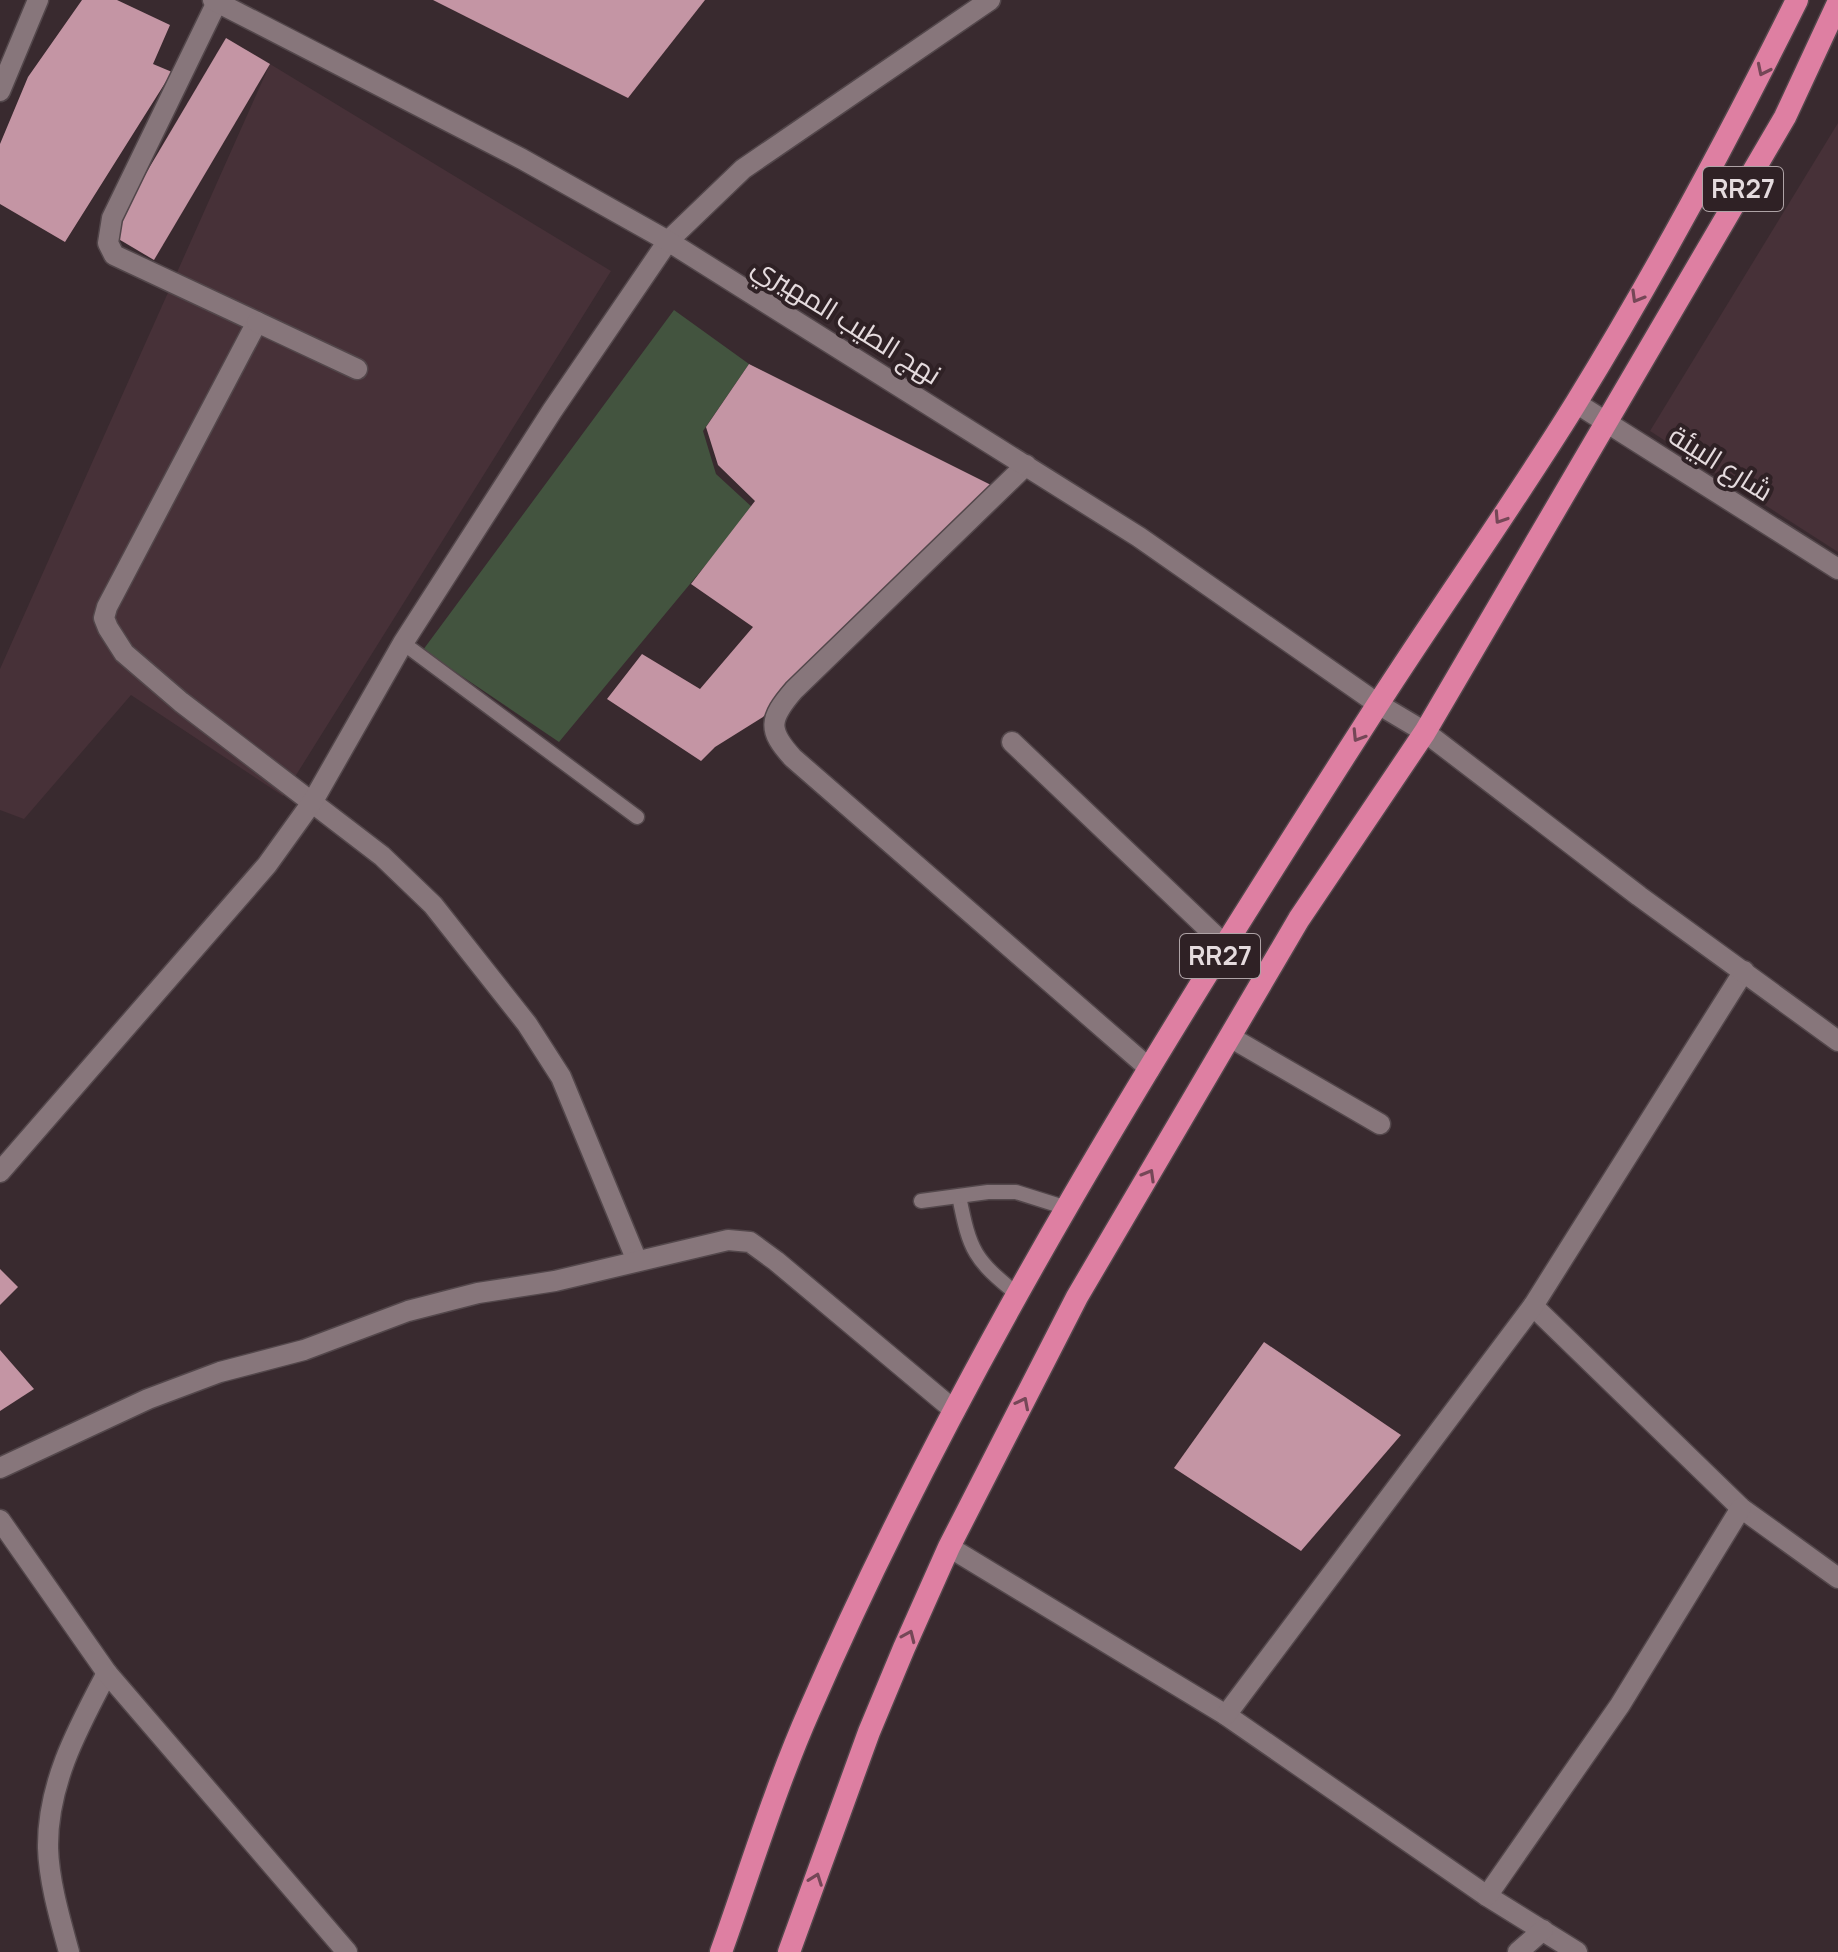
<svg xmlns="http://www.w3.org/2000/svg" width="1838" height="1952" viewBox="0 0 1838 1952" font-family="Manrope,Cairo,sans-serif">
	<style>
		.built { fill: #473138 }
		.green { fill: #43543f }
		.building { fill: #c495a4 }
		.lines { fill: none; stroke-linecap: round; stroke-linejoin: round }
		.service-casing { stroke: #53474b; stroke-width: 17 }
		.minor-casing { stroke: #53474b; stroke-width: 23 }
		.tertiary-casing { stroke: #53474b; stroke-width: 23 }
		.trunk-casing { stroke: #53474b; stroke-width: 25 }
		.service { stroke: #87767b; stroke-width: 14 }
		.minor { stroke: #87767b; stroke-width: 20 }
		.tertiary { stroke: #87767b; stroke-width: 20 }
		.trunk { stroke: #de7fa2; stroke-width: 22 }
		.oneway { stroke: #754757 }
		.labels { text-anchor: middle; stroke-width: 8; stroke-linejoin: round; paint-order: stroke }
		.shield { fill: #2f2125; stroke: #aea3a6; stroke-width: 2 }
		.shield-label { font-size: 26px; font-weight: bold; fill: #e5dbde }
		.street-label { font-size: 28px; fill: #e5dbde; stroke: #2f2125 }
	</style>
	<rect width="100%" height="100%" fill="#392a2f"/>
	<!-- built -->
	<g class="built">
		<polygon points="270,64 611,271 283,796 131,695 24,819 0,810 0,669"/>
		<polygon points="1838,123 1838,552 1650,431"/>
	</g>
	<!-- green -->
	<polygon class="green" points="674,310 749,364 703,431 716,474 753,508 559,742 423,650"/>
	<!-- building -->
	<g class="building">
		<polygon points="82,0 117,0 170,25 153,64 172,72 65,242 0,204 0,144 28,77"/>
		<polygon points="433,0 705,0 628,98"/>
		<polygon points="226,38 270,64 154,260 110,234"/>
		<polygon points="749,364 995,487 763,717 715,747 701,761 607,699 642,654 700,689 753,627 691,584 755,501 718,465 706,427"/>
		<polygon points="0,1269 18,1287 0,1305"/>
		<polygon points="1264,1342 1401,1435 1301,1551 1174,1468"/>
		<polygon points="0,1350 34,1389 0,1411"/>
	</g>
	<g class="lines">
		<!-- service casing -->
		<g class="service-casing">
			<g id="service">
				<polyline points="403,643 637,817"/>
				<path d="M 959,1196 C 970,1252 974,1259 1018,1295"/>
				<polyline points="921,1201 988,1192 1016,1192 1067,1208"/>
			</g>
		</g>
		<!-- minor casing -->
		<g class="minor-casing">
			<g id="minor">
				<polyline points="217,2 112,218 108,243 114,255 257,322 107,607 104,618 108,628 124,653 181,702 382,856 433,905 527,1024 561,1077 637,1261"/>
				<polyline points="257,322 357,369"/>
				<polyline points="1576,403 1838,569"/>
				<path d="M 1026,465 L 794,690 C 769,719 767,730 793,758 L 1150,1069"/>
				<polyline points="1012,742 1226,946"/>
				<polyline points="1230,1037 1380,1124"/>
				<polyline points="0,1172 267,865 313,801 403,643 552,411 668,241 743,169 990,0"/>
				<polyline points="1533,1306 1741,1508 1838,1578"/>
				<polyline points="0,1468 148,1399 220,1372 304,1350 408,1311 478,1293 555,1281 728,1240 750,1242 776,1261 955,1411"/>
				<polyline points="949,1547 1226,1715 1487,1896 1577,1952"/>
				<polyline points="1226,1715 1533,1306 1744,971"/>
				<polyline points="1487,1896 1620,1705 1741,1508"/>
				<path d="M 69,1952 C 60,1919 49,1882 48,1848 C 47,1784 78,1728 107,1673"/>
				<polyline points="1518,1952 1543,1930"/>
			</g>
		</g>
		<!-- tertiary casing -->
		<g class="tertiary-casing">
			<g id="tertiary">
				<polyline points="213,0 522,159 668,241 1139,537 1378,704 1425,732 1639,896 1838,1041"/>
				<polyline points="0,91 38,0"/>
				<polyline points="0,1520 107,1673 347,1952"/>
			</g>
		</g>
		<!-- trunk casing -->
		<g class="trunk-casing">
			<g id="trunk">
				<path d="M 721,1952 C 750,1871 775,1788 810,1709 C 963,1356 1171,1027 1378,704 C 1443,603 1513,505 1576,403 C 1656,273 1729,137 1797,0"/>
				<polyline points="789,1952 869,1732 904,1648 949,1547 1077,1297 1299,919 1425,732 1785,117 1838,3"/>
			</g>
		</g>
		<!-- service -->
		<use href="#service" class="service"/>
		<!-- minor -->
		<use href="#minor" class="minor"/>
		<!-- tertiary -->
		<use href="#tertiary" class="tertiary"/>
		<!-- trunk -->
		<use href="#trunk" class="trunk"/>
	</g>
	<!-- one-way arrows -->
	<defs><path id="oneway-chevron" d="M-2-3.5L2.5 0L-2 3.5" fill="none" stroke-width="1.6" stroke-linecap="round" stroke-linejoin="round" transform="scale(2)"/></defs>
	<g class="oneway">
		<use href="#oneway-chevron" transform="translate(1763 70) rotate(116)"/>
		<use href="#oneway-chevron" transform="translate(1637 297) rotate(120)"/>
		<use href="#oneway-chevron" transform="translate(1500 518) rotate(123)"/>
		<use href="#oneway-chevron" transform="translate(1358 736) rotate(122)"/>
		<use href="#oneway-chevron" transform="translate(1149 1175) rotate(-60)"/>
		<use href="#oneway-chevron" transform="translate(1023 1403) rotate(-63)"/>
		<use href="#oneway-chevron" transform="translate(909 1636) rotate(-66)"/>
		<use href="#oneway-chevron" transform="translate(816 1879) rotate(-70)"/>
	</g>
	<g class="labels">
		<!-- shield labels -->
		<g class="shield">
			<rect x="1703" y="167" width="80" height="44" rx="6"/>
			<rect x="1180" y="934" width="80" height="44" rx="6"/>
		</g>
		<g class="shield-label">
			<text x="1743" y="198">RR27</text>
			<text x="1220" y="965">RR27</text>
		</g>
		<!-- street labels -->
		<g class="street-label">
			<text transform="translate(847 320) rotate(32)" y="10">نهج الطيب المهيري</text>
			<text transform="translate(1721 463) rotate(32)" y="10">شارع البيئة</text>
		</g>
	</g>
</svg>
